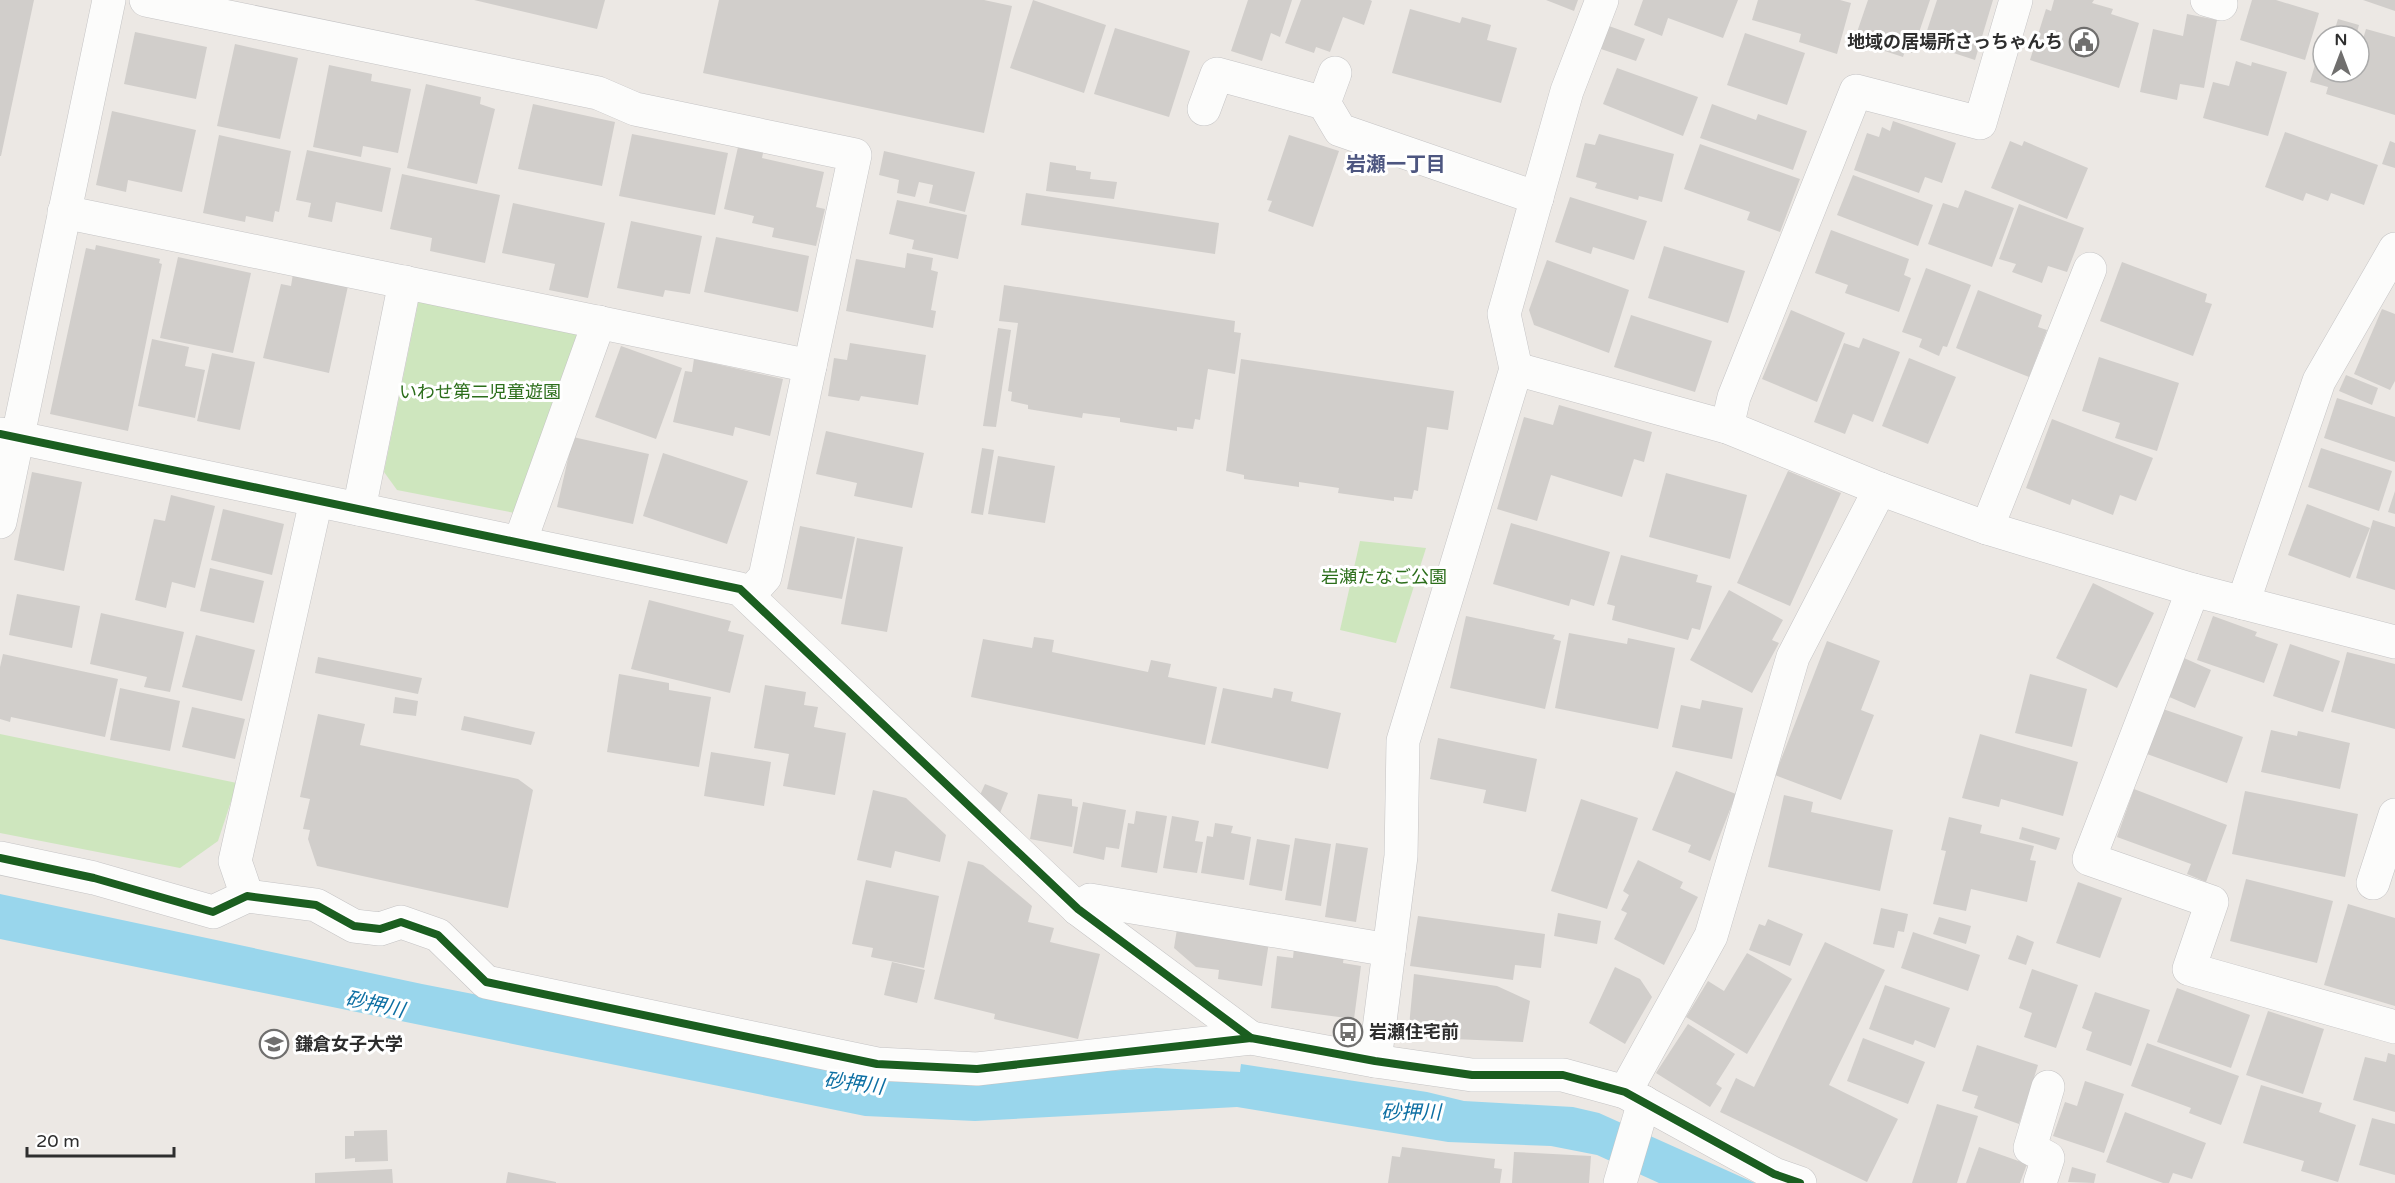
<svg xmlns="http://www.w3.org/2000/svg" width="2395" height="1183" viewBox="0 0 2395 1183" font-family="'Varela Round','Noto Sans JP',sans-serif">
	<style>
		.green { fill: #cee6be }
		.water { fill: #99d6ec }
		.building { fill: #d1cecb }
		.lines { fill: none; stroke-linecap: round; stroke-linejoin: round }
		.minor-casing { stroke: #c5c4c5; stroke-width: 34 }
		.minor { stroke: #fcfcfb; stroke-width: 33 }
		.cycleway-casing { stroke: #fff; stroke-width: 11 }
		.cycleway { stroke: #1b5e20; stroke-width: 8 }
		.labels { text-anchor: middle; stroke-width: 6; stroke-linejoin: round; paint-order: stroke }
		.poi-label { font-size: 18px; font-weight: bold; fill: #2e2e2e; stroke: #fff; text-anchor: start }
		.park-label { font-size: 18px; fill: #2c6e1b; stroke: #fff }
		.neighbourhood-label { font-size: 20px; font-weight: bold; fill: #4d5680; stroke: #fff }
		.water-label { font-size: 20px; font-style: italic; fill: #0d6fa3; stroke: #fff }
	</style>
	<rect width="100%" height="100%" fill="#ece8e4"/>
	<!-- green -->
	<g class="green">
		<polygon points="419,299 585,332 520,514 397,490 384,472"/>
		<polygon points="1360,541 1426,548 1396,643 1340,630"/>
		<polygon points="0,734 237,783 218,841 180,868 0,833"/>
	</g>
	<!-- water -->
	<polygon class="water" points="0,894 422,984 895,1077 973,1079 1156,1068 1240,1072 1241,1064 1427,1092 1464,1101 1573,1107 1599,1113 1755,1183 1659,1183 1597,1155 1551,1146 1448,1142 1237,1107 975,1121 865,1116 0,939"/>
	<!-- building -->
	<g class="building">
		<polygon points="0,0 34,0 1,156 0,156"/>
		<polygon points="474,0 605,0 597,29"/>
		<polygon points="719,0 984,0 1012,6 984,133 703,73"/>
		<polygon points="1033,0 1106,25 1084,93 1010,68"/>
		<polygon points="1248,0 1292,0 1280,37 1271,33 1262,61 1231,51"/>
		<polygon points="1301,0 1370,0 1372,1 1364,25 1343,17 1330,52 1316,47 1314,53 1285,43"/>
		<polygon points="1546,0 1578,0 1574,11"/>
		<polygon points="1643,0 1738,0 1723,38 1668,18 1662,36 1634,25"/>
		<polygon points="1758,0 1840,0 1851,3 1837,54 1799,42 1801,34 1752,20"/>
		<polygon points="1868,0 1930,0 1912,53 1905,51 1903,57 1854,41"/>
		<polygon points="1937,0 1993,0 1975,60 1923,43"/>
		<polygon points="2054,0 2094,0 2092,3 2113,9 2111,14 2139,23 2119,88 2030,60 2046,9 2051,11"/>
		<polygon points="2252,0 2276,0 2319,13 2305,60 2240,40"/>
		<polygon points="2363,0 2395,0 2395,11"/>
		<polygon points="1410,9 1460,23 1462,17 1491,25 1487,40 1517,48 1501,103 1392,73"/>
		<polygon points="2187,14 2217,20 2204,88 2180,84 2177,100 2140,92 2153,29 2183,36"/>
		<polygon points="2338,19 2359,25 2356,36 2324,36 2326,29 2334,32"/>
		<polygon points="1609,26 1645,39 1636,61 1601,49"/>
		<polygon points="1115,28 1190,51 1169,117 1094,94"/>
		<polygon points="2366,29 2395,37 2395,115 2326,94 2328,87 2310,82 2322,40 2323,72 2359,72 2359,52"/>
		<polygon points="135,32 207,47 196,99 124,84"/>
		<polygon points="1745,33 1805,53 1787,105 1727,85"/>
		<polygon points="235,44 298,58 280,139 217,126"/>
		<polygon points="2236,61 2251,66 2252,62 2287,72 2268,136 2203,118 2213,82 2229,86"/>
		<polygon points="329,65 372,74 371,81 411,89 398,153 363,146 361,157 313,147"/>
		<polygon points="1617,68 1698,97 1683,136 1603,104"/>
		<polygon points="426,84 481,97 480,104 495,109 477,184 407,168"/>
		<polygon points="533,104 615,122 602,186 518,169"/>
		<polygon points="1712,104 1756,120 1758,114 1807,131 1793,170 1700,138"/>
		<polygon points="112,111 196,130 182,192 128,180 126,192 96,185"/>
		<polygon points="1893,121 1956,143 1942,183 1925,177 1919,193 1854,170 1867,133 1879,137 1882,127 1890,131"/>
		<polygon points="2285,132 2378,165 2364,205 2331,193 2328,201 2306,193 2303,201 2265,187"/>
		<polygon points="632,134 728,153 715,215 619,196"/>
		<polygon points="1599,134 1674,154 1662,202 1639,196 1638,200 1595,188 1597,183 1576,177 1585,143 1595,145"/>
		<polygon points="219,135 291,151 279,212 275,211 273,222 246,216 245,222 203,213"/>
		<polygon points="1289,135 1339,151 1313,227 1268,211 1272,201 1267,200"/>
		<polygon points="2010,141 2022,146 2024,141 2088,168 2067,219 1991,188"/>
		<polygon points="2390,141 2395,143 2395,168 2382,164"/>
		<polygon points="1700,144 1800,179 1780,232 1747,220 1750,212 1684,189"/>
		<polygon points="738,147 763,153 762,158 824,172 816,207 825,209 816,246 772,237 774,228 752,223 754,216 724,209"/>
		<polygon points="307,150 391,168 382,212 336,202 332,222 308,217 311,203 296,200"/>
		<polygon points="884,151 975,172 965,212 929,203 933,185 919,182 915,197 897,193 899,180 879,175"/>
		<polygon points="1050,162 1076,166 1076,170 1091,172 1090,179 1117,182 1114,199 1046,191"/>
		<polygon points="402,174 500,195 485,263 430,251 432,238 390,229"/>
		<polygon points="1853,175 1933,205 1918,246 1837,215"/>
		<polygon points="1965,190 2014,208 1992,267 1928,244 1943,203 1958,208"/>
		<polygon points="1026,193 1219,223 1215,254 1021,225"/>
		<polygon points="1570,197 1647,221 1634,260 1593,247 1591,254 1555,242"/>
		<polygon points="897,200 967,215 958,259 912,249 914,240 889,234"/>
		<polygon points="513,203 605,223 588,298 549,290 555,264 502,253"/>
		<polygon points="2019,204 2084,228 2067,272 2048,266 2042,283 2012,272 2016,264 1999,259"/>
		<polygon points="631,221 702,236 690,294 665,290 663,297 617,288"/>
		<polygon points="1831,230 1909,259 1904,275 1911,278 1899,312 1845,293 1848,285 1815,273"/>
		<polygon points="716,237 809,256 798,312 704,292"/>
		<polygon points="96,245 160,259 159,263 162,264 128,431 50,414 86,248 95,250"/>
		<polygon points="1664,246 1745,271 1728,323 1648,298"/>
		<polygon points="907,253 933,258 931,270 938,272 931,310 936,311 933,328 846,311 856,259 905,268"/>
		<polygon points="178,257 251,273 233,353 160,338"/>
		<polygon points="1547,260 1629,290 1609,353 1534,325 1529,310"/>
		<polygon points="2122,262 2207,294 2205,302 2212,304 2193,356 2100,321"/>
		<polygon points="1926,268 1971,285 1947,347 1943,346 1939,356 1919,347 1922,339 1902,332"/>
		<polygon points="293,274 348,286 329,373 263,358 281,284 291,286"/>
		<polygon points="1004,285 1235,321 1234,332 1241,333 1235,374 1208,369 1200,420 1195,419 1193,429 1177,427 1177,431 1120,422 1120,418 1083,413 1082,418 1028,409 1028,405 1011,401 1012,392 1008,391 1018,323 999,321"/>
		<polygon points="1978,290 2042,315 2038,327 2047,330 2029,377 1956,348"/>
		<polygon points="2382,309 2395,314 2395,381 2390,390 2354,374"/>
		<polygon points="1791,310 1845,333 1817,402 1762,379"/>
		<polygon points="1631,315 1712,341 1695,392 1614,367"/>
		<polygon points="998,328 1011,330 996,427 983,426"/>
		<polygon points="1863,338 1900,352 1873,422 1853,414 1845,434 1814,422 1844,343 1859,348"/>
		<polygon points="152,339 189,347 185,366 205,370 195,418 138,406"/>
		<polygon points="850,343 926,355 918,405 861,396 859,401 828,396 834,358 847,360"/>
		<polygon points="621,346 682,368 656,439 595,417"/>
		<polygon points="212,353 255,362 240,430 197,421"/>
		<polygon points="2099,357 2179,383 2157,451 2115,438 2120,423 2082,411"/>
		<polygon points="1909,358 1956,377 1928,444 1882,426"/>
		<polygon points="694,359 783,379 770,436 735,427 733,436 673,422 685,371 692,372"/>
		<polygon points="1241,359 1454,391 1448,430 1427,427 1418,491 1414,490 1412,499 1394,497 1394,501 1338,493 1339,488 1299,482 1299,487 1244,479 1244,475 1226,471"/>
		<polygon points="2346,375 2378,388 2372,405 2339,391"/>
		<polygon points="2337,398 2395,417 2395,462 2324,438"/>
		<polygon points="1559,405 1652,432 1644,462 1634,459 1622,497 1551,475 1537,521 1497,509 1524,417 1553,425"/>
		<polygon points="2052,419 2153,458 2136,501 2120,495 2113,515 2072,499 2070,505 2026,488"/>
		<polygon points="826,431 924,453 912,508 854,496 857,483 816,474"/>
		<polygon points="573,437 649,454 633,524 557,507"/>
		<polygon points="982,448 994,450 983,515 971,513"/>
		<polygon points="2321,448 2392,471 2379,511 2308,487"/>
		<polygon points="663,453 748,481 727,544 643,516"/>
		<polygon points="998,456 1055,466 1045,523 988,514"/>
		<polygon points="1788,471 1841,493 1790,606 1737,583"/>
		<polygon points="32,472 82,482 64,571 14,560"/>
		<polygon points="1666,473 1747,495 1730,559 1649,537"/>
		<polygon points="2395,491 2395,514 2388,512"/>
		<polygon points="171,495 215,506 195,588 172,582 166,608 135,600 154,519 165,521"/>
		<polygon points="2307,504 2370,528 2350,578 2288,555"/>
		<polygon points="223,509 284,524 272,575 211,560"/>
		<polygon points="2373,520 2395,527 2395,590 2356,578"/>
		<polygon points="1511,523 1610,552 1594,606 1571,599 1569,606 1493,584"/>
		<polygon points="800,526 855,537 842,599 787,589"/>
		<polygon points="857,538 903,547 887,632 841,624"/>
		<polygon points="1621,555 1698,575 1696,582 1712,586 1700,630 1692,628 1688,640 1612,620 1615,606 1607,604"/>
		<polygon points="210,568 264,581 254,623 200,611"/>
		<polygon points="2093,583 2154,613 2117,688 2056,658"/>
		<polygon points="1729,590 1783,620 1772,640 1779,643 1752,693 1690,660"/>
		<polygon points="17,594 80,606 72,648 9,635"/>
		<polygon points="649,600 731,621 728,631 744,635 730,693 631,669"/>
		<polygon points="101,613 184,632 170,692 144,687 147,677 90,664"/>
		<polygon points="1466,616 1555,635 1553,639 1561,641 1545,709 1450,688"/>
		<polygon points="2213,616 2257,632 2255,636 2278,644 2264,683 2197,660"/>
		<polygon points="1569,633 1627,644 1628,638 1675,648 1658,729 1555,708"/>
		<polygon points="196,635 255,650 242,701 182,687"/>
		<polygon points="1034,637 1054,640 1052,652 1148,672 1151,660 1171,664 1168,677 1217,687 1205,745 971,697 983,639 1032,648"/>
		<polygon points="1827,641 1880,661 1861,710 1874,715 1841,800 1775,775"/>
		<polygon points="2290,644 2340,661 2323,712 2273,696"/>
		<polygon points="2347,652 2395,664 2395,729 2331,712"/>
		<polygon points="3,654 118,679 105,737 11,717 10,722 0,719 0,667"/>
		<polygon points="318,657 422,678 418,694 315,673"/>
		<polygon points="2184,658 2211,670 2195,708 2167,696"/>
		<polygon points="619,674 669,683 669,690 711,697 699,767 607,752"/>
		<polygon points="2030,674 2087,689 2072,747 2015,733"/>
		<polygon points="765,685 806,692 804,705 818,707 814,727 846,733 835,795 783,786 789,754 754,748"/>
		<polygon points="120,688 180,701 170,751 110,740"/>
		<polygon points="1223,688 1272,698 1274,688 1293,692 1291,701 1341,713 1328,769 1211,743"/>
		<polygon points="395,697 418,701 416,716 393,713"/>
		<polygon points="1702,700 1743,708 1732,759 1672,747 1681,705 1700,709"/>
		<polygon points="192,707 245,719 235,759 182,747"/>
		<polygon points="2163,709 2243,737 2227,783 2147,754"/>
		<polygon points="318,714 365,724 360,745 518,779 533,790 508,908 317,866 308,839 310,830 303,829 310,799 300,797"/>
		<polygon points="464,716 535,732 531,745 461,730"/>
		<polygon points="2271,730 2297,736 2298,731 2350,743 2340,789 2261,772"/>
		<polygon points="1980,734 2078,762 2063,816 2001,799 1999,807 1962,798"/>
		<polygon points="1438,738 1537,759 1526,812 1483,803 1486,790 1430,779"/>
		<polygon points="711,752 771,762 764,806 704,796"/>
		<polygon points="1676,771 1736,794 1710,861 1688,852 1691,845 1652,830"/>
		<polygon points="985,784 1008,793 1000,813 980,795"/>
		<polygon points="2134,789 2227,825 2206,882 2187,874 2191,864 2117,837"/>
		<polygon points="873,790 906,798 946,835 940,862 895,851 891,868 857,860"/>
		<polygon points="2245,791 2358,814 2345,877 2232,854"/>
		<polygon points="1038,794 1072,799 1072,806 1078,807 1072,847 1030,839"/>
		<polygon points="1784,795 1813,802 1811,812 1893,830 1880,891 1768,867"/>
		<polygon points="1581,799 1638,818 1607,909 1551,891"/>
		<polygon points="1083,802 1126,810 1119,849 1106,847 1104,860 1073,853"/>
		<polygon points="1136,811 1167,816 1157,873 1121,867 1128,823 1134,824"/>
		<polygon points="1172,816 1199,821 1195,841 1203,842 1197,873 1163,868"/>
		<polygon points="1949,817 1982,825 1980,833 2034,846 2030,860 2036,861 2027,902 1971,889 1966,911 1933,904 1946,851 1941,850"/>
		<polygon points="1215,823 1233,826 1231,833 1251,837 1244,880 1201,873 1207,836 1213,837"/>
		<polygon points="2022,827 2060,838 2056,850 2019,839"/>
		<polygon points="1295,838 1331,844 1321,906 1285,900"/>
		<polygon points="1257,839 1290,845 1282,891 1249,885"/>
		<polygon points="1336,843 1368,848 1356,922 1325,917"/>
		<polygon points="1638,860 1683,882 1680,888 1698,897 1664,965 1614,939 1627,913 1621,910 1629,895 1623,891"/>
		<polygon points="968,861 983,865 1032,906 1028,922 1054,928 1050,942 1100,954 1078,1039 994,1019 995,1014 934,999"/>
		<polygon points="2246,879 2333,901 2317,963 2230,941"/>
		<polygon points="866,880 939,896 924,968 871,957 873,948 852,944"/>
		<polygon points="2078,882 2122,898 2100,958 2056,943"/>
		<polygon points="2348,904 2395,918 2395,1006 2324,985"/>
		<polygon points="1881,908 1908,914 1904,932 1898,931 1894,948 1873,944"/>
		<polygon points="1558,913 1601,921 1597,944 1554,936"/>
		<polygon points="1418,916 1545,934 1541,968 1515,965 1513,980 1410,966"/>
		<polygon points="1939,917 1971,926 1966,944 1933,934"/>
		<polygon points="1768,919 1803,934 1790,966 1749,950 1759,924 1765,926"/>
		<polygon points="1177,929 1269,942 1262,986 1218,979 1219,970 1196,967 1174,948"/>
		<polygon points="1913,932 1980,955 1968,991 1901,968"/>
		<polygon points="2017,935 2034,942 2026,965 2008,959"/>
		<polygon points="1825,942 1885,970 1829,1085 1898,1119 1867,1182 1720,1112 1736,1078 1754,1087"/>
		<polygon points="1294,948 1344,955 1343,963 1361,966 1354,1019 1271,1008 1277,956 1293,958"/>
		<polygon points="1747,953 1792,979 1747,1054 1686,1017 1708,981 1724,991"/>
		<polygon points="892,962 925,970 917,1003 884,995"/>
		<polygon points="1615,967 1640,979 1652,997 1625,1044 1589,1023"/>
		<polygon points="2032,969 2078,985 2056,1048 2024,1037 2032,1013 2019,1008"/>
		<polygon points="1414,974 1497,986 1530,1001 1523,1042 1408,1037"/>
		<polygon points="1885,985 1950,1008 1935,1048 1915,1040 1913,1045 1869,1029"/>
		<polygon points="2177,988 2250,1015 2231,1068 2157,1042"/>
		<polygon points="2095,992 2150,1010 2131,1066 2086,1050 2092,1032 2082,1028"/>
		<polygon points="2268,1011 2324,1029 2303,1094 2246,1075"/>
		<polygon points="1688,1024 1735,1054 1716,1084 1722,1088 1710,1107 1656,1073"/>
		<polygon points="1863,1038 1925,1062 1908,1104 1847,1081"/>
		<polygon points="2147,1043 2239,1076 2221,1125 2189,1113 2191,1108 2131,1086"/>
		<polygon points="1977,1045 2038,1065 2019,1124 1974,1108 1978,1096 1962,1091"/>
		<polygon points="2388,1053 2395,1055 2395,1112 2353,1100 2365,1057 2386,1062"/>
		<polygon points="2085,1081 2124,1094 2104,1153 2053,1136 2065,1102 2077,1106"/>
		<polygon points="2261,1085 2322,1103 2319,1112 2356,1125 2338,1182 2301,1171 2304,1161 2243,1143"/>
		<polygon points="1937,1104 1978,1116 1957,1183 1912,1183"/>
		<polygon points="2125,1112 2206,1143 2192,1179 2173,1173 2169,1183 2163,1183 2106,1162"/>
		<polygon points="2372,1118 2395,1124 2395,1175 2359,1165"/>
		<polygon points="387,1130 388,1161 355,1162 355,1158 345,1159 345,1136 354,1136 354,1131"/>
		<polygon points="1402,1147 1495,1159 1494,1168 1502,1169 1500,1183 1388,1183 1392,1156 1400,1157"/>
		<polygon points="1979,1147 2027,1164 2020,1183 1966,1183"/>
		<polygon points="1514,1152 1591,1156 1589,1183 1512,1183"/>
		<polygon points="2072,1167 2096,1174 2094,1183 2068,1182"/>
		<polygon points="392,1169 393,1183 315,1183 315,1173"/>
		<polygon points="508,1172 556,1182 556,1183 506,1183"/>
	</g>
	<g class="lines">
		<!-- minor casing -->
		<g class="minor-casing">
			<g id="minor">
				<polyline points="146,0 598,93 635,109 855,155 765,577 748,596"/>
				<polyline points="2207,0 2221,4"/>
				<polyline points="1324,103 1335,73"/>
				<polyline points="1204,109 1217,74 1324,103 1340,130 1537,198"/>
				<polyline points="64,212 810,366"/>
				<polyline points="1516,369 1727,427 1880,489 1987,528 2193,590 2395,642"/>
				<polyline points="1727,427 1734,397 1856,91 1980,123 2016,0"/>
				<polyline points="0,434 740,589 1078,909 1251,1038"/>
				<polyline points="359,509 405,282"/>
				<polyline points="0,522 109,0"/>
				<polyline points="1987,528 2090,269"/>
				<polyline points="520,542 599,322"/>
				<polyline points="2193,590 2089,859 2212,902 2189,969 2395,1027"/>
				<polyline points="2243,603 2319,381 2395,249"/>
				<polyline points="0,858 94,878 213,912 247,896 316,905 354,926 380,929 401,922 438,935 486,982 877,1064 977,1069 1251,1038 1375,1061 1472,1075 1563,1075 1625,1092 1774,1174 1800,1183"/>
				<polyline points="2373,883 2395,815"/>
				<polyline points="247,896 235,861 316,501"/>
				<polyline points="1078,909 1090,900 1389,950"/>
				<polyline points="1375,1061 1401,856 1403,741 1516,369 1504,314 1567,91 1602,0"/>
				<polyline points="1625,1092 1711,936 1793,657 1880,489"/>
				<polyline points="1620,1183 1644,1102"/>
				<polyline points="2040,1183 2048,1158 2030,1148 2048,1087"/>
			</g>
		</g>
		<!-- minor -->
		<use href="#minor" class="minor"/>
		<!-- cycleway casing -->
		<g class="cycleway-casing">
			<g id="cycleway">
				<polyline points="0,434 740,589 1078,909 1251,1038"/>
				<polyline points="0,858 94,878 213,912 247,896 316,905 354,926 380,929 401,922 438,935 486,982 877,1064 977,1069 1251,1038 1375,1061 1472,1075 1563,1075 1625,1092 1774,1174 1800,1183"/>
			</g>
		</g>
		<!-- cycleway -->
		<use href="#cycleway" class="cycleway"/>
	</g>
	<!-- icons -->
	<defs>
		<g id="civic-ring" transform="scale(1.5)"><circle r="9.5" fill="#fff" stroke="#706f6e" stroke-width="1.5"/><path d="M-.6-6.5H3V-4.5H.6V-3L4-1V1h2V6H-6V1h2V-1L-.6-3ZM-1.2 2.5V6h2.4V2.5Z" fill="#706f6e"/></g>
		<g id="bus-ring" transform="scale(1.5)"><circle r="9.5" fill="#fff" stroke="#706f6e" stroke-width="1.5"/><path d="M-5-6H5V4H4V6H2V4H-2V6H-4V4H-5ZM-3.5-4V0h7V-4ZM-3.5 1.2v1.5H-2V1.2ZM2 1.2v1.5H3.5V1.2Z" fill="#706f6e"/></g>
		<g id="university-ring" transform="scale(1.5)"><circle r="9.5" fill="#fff" stroke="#706f6e" stroke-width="1.5"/><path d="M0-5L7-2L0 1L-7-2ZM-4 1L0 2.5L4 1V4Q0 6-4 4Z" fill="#706f6e"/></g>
	</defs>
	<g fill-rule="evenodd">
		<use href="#civic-ring" x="2084" y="42"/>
		<use href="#bus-ring" x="1348" y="1032"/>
		<use href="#university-ring" x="274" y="1044"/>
	</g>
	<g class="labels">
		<!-- poi labels -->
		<g class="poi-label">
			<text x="2063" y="48" text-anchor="end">地域の居場所さっちゃんち</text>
			<text x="1369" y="1038">岩瀬住宅前</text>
			<text x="295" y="1050">鎌倉女子大学</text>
		</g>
		<!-- park labels -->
		<g class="park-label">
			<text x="480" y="398">いわせ第二児童遊園</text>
			<text x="1384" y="583">岩瀬たなご公園</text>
		</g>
		<!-- neighbourhood labels -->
		<g class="neighbourhood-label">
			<text x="1396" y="171">岩瀬一丁目</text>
		</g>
		<!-- water labels -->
		<g class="water-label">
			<text transform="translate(375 1004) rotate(12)" y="7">砂押川</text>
			<text transform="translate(854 1083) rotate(7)" y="7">砂押川</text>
			<text x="1411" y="1119">砂押川</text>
		</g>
	</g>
	<!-- north arrow -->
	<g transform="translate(2341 54)"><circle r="28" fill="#ffffff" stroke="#ababab" stroke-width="1.5"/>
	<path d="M0-4.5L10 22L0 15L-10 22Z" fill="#706f6e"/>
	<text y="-9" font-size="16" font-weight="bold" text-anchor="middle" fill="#2e2e2e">N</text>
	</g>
	<!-- scale -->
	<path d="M27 1147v9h147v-9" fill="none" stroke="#2e2e2e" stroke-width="3"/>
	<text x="36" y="1147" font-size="18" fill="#2e2e2e" stroke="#ffffff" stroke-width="4.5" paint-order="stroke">20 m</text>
</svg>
